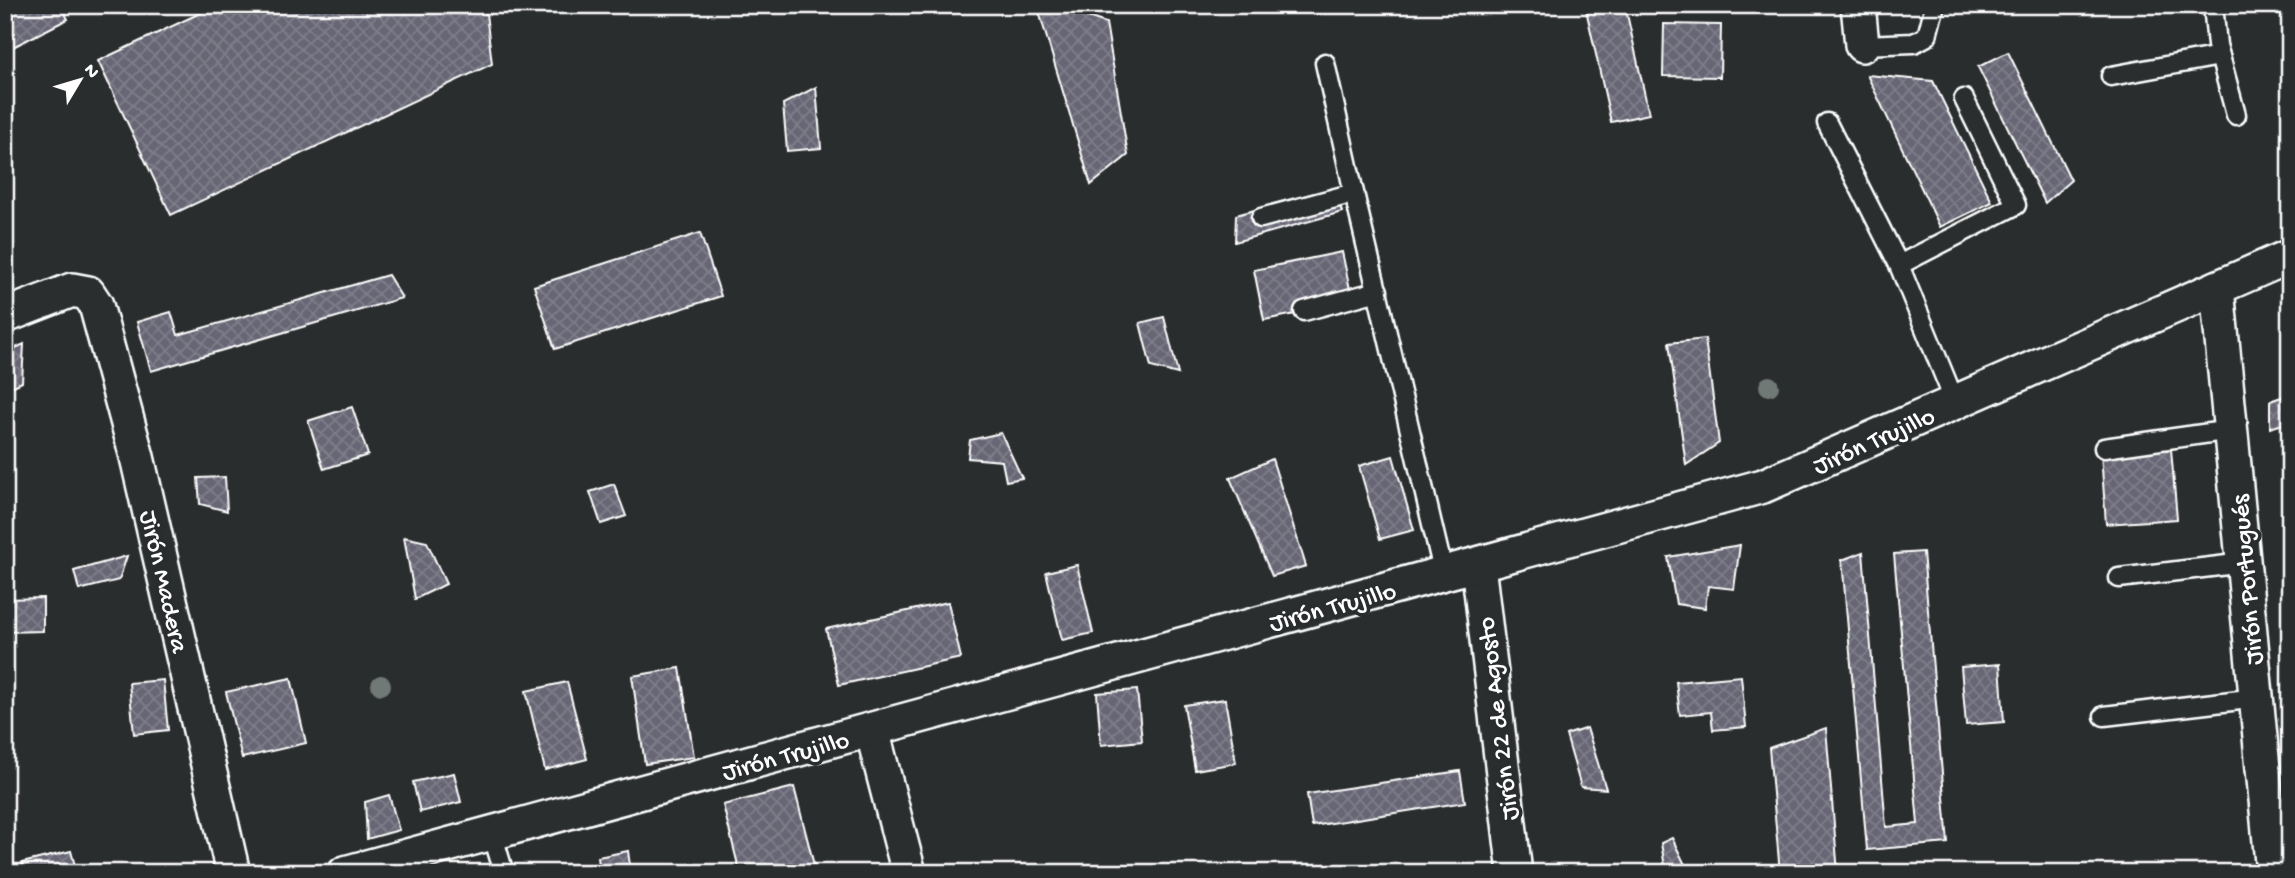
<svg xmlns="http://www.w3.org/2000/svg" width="2295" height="878" viewBox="0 0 2295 878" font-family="'Gochi Hand',sans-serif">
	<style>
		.building { fill: url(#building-cross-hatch); stroke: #fff; stroke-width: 2 }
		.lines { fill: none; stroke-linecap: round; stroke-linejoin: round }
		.lane-casing { stroke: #fff; stroke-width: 23 }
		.street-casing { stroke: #fff; stroke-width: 38 }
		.lane { stroke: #2a2d2e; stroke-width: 18 }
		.street { stroke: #2a2d2e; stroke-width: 33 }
		.tree { fill: #707974 }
		.labels { text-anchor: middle; stroke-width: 7; stroke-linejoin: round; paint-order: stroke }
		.street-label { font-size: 26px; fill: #fff; stroke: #2a2d2e }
	</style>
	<defs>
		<pattern id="building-cross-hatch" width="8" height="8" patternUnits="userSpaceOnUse" patternTransform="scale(1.75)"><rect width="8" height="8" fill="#676675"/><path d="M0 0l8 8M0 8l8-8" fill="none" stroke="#7e7d8a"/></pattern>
	</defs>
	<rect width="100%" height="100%" fill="#2a2d2e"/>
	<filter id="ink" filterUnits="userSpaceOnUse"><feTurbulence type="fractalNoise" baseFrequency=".0143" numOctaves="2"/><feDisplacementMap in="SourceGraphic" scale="14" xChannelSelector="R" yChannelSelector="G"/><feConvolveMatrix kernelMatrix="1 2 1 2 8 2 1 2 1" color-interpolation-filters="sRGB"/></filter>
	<g filter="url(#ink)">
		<!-- building -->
		<g class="building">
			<polygon points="5,5 61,5 68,19 5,51"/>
			<polygon points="217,5 485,5 492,64 171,215 98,61"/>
			<polygon points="1037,5 1051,5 1106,23 1128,155 1091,185"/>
			<polygon points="1585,5 1625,5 1649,114 1611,122"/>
			<polygon points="1664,24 1721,25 1720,77 1663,76"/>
			<polygon points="2008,52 2071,180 2045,203 1978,67"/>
			<polygon points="1867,75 1933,81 1992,202 1940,227"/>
			<polygon points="816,87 821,148 787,151 783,104"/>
			<polygon points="1335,188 1342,212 1235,242 1236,215"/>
			<polygon points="700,233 721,296 555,349 534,286"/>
			<polygon points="1342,252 1353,303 1264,320 1254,270"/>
			<polygon points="388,275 402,298 151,371 137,322 171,312 178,335"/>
			<polygon points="1164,317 1178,374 1151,367 1140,323"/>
			<polygon points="1705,339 1719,443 1686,465 1669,343"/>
			<polygon points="24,344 22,382 5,390 5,353"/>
			<polygon points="2290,394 2290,422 2270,428 2270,401"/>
			<polygon points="352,407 368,455 324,469 308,421"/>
			<polygon points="1001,433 1022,478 1006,481 1002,461 968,458 970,440"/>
			<polygon points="2171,449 2177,519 2106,524 2101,454"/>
			<polygon points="1393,456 1414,530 1380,539 1359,466"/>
			<polygon points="1272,459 1306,566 1272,576 1230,478"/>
			<polygon points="225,477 227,511 200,504 198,478"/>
			<polygon points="614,484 626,516 601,524 590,492"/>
			<polygon points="404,537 427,542 446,584 415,599"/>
			<polygon points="1740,545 1734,589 1708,586 1705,608 1676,604 1668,557"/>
			<polygon points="1863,552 1886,827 1918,824 1894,554 1923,552 1948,843 1867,850 1842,560"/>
			<polygon points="127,556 119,580 79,590 74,571"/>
			<polygon points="1077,565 1093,633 1062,640 1046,572"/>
			<polygon points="43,598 43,631 5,632 5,599"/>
			<polygon points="948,602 961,658 839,685 826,629"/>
			<polygon points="2000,664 2004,722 1966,725 1961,667"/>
			<polygon points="680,668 694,757 645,764 632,676"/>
			<polygon points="1741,676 1746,727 1713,730 1711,712 1680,715 1676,682"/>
			<polygon points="291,678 306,743 242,758 226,692"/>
			<polygon points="163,680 168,730 134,734 129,683"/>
			<polygon points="567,682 587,759 545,770 526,691"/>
			<polygon points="1137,690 1142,741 1101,745 1097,693"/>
			<polygon points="1225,699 1236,763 1195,770 1184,705"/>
			<polygon points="1587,728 1606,789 1581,787 1566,735"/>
			<polygon points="1826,728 1838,873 1780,873 1769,748"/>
			<polygon points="1460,771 1465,802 1312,826 1307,794"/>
			<polygon points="454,773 461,802 420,812 413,782"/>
			<polygon points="794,787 816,873 740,873 723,805"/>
			<polygon points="389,795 399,830 367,839 365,802"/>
			<polygon points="1672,838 1689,873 1666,873 1661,843"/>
			<polygon points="71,851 77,873 25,873 22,863"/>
			<polygon points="628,851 631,873 600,873 598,857"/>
		</g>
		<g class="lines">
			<!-- lane casing -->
			<g class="lane-casing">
				<g id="lane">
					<polyline points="2213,5 2217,45 2236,115"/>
					<polyline points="1862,45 1914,43 1927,36 1935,5"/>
					<polyline points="1325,63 1354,193"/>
					<polyline points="2111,76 2220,56"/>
					<polyline points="1827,123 1899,265 1955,402"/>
					<polyline points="1261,218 1354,193 1444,575"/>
					<polyline points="1899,265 2016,205 1964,99"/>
					<polyline points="1304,311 1378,291"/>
					<polyline points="2104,448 2231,430"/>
					<polyline points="2119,578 2244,563"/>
					<polyline points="2104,716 2257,698"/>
					<polyline points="492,833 504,873"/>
				</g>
			</g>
			<!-- street casing -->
			<g class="street-casing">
				<g id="street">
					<polyline points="1858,5 1862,45"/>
					<polyline points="2217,288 2273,873"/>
					<polyline points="5,316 72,290 88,293 96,305 137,457 233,873"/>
					<polyline points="1478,565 1515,873"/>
					<polyline points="872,730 909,873"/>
					<polyline points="345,873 1763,486 2290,256"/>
				</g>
			</g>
			<!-- lane -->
			<use href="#lane" class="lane"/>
			<!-- street -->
			<use href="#street" class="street"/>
		</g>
		<!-- trees -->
		<g class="tree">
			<circle cx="1769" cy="386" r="10"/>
			<circle cx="381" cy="685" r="10"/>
		</g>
	</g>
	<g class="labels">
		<!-- street labels -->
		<g class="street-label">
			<text transform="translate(1873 439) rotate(-24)" y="9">Jirón Trujillo</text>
			<text transform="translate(2245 580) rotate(-95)" y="9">Jirón Portugués</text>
			<text transform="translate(166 581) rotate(77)" y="9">Jirón Madera</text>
			<text transform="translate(1332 605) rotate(-15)" y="9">Jirón Trujillo</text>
			<text transform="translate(1496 719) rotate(-97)" y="9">Jirón 22 de Agosto</text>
			<text transform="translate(785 754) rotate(-15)" y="9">Jirón Trujillo</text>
		</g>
	</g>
	<!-- margin -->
	<rect width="2295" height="878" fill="none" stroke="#2a2d2e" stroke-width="28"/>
	<rect x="14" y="14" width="2267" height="850" fill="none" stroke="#fff" stroke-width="2.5" filter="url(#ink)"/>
	<!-- north arrow -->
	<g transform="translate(80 80) rotate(52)" stroke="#2a2d2e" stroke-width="5" paint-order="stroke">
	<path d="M0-5L12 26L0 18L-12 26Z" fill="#ffffff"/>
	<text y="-10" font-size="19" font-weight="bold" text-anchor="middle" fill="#ffffff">N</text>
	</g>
</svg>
